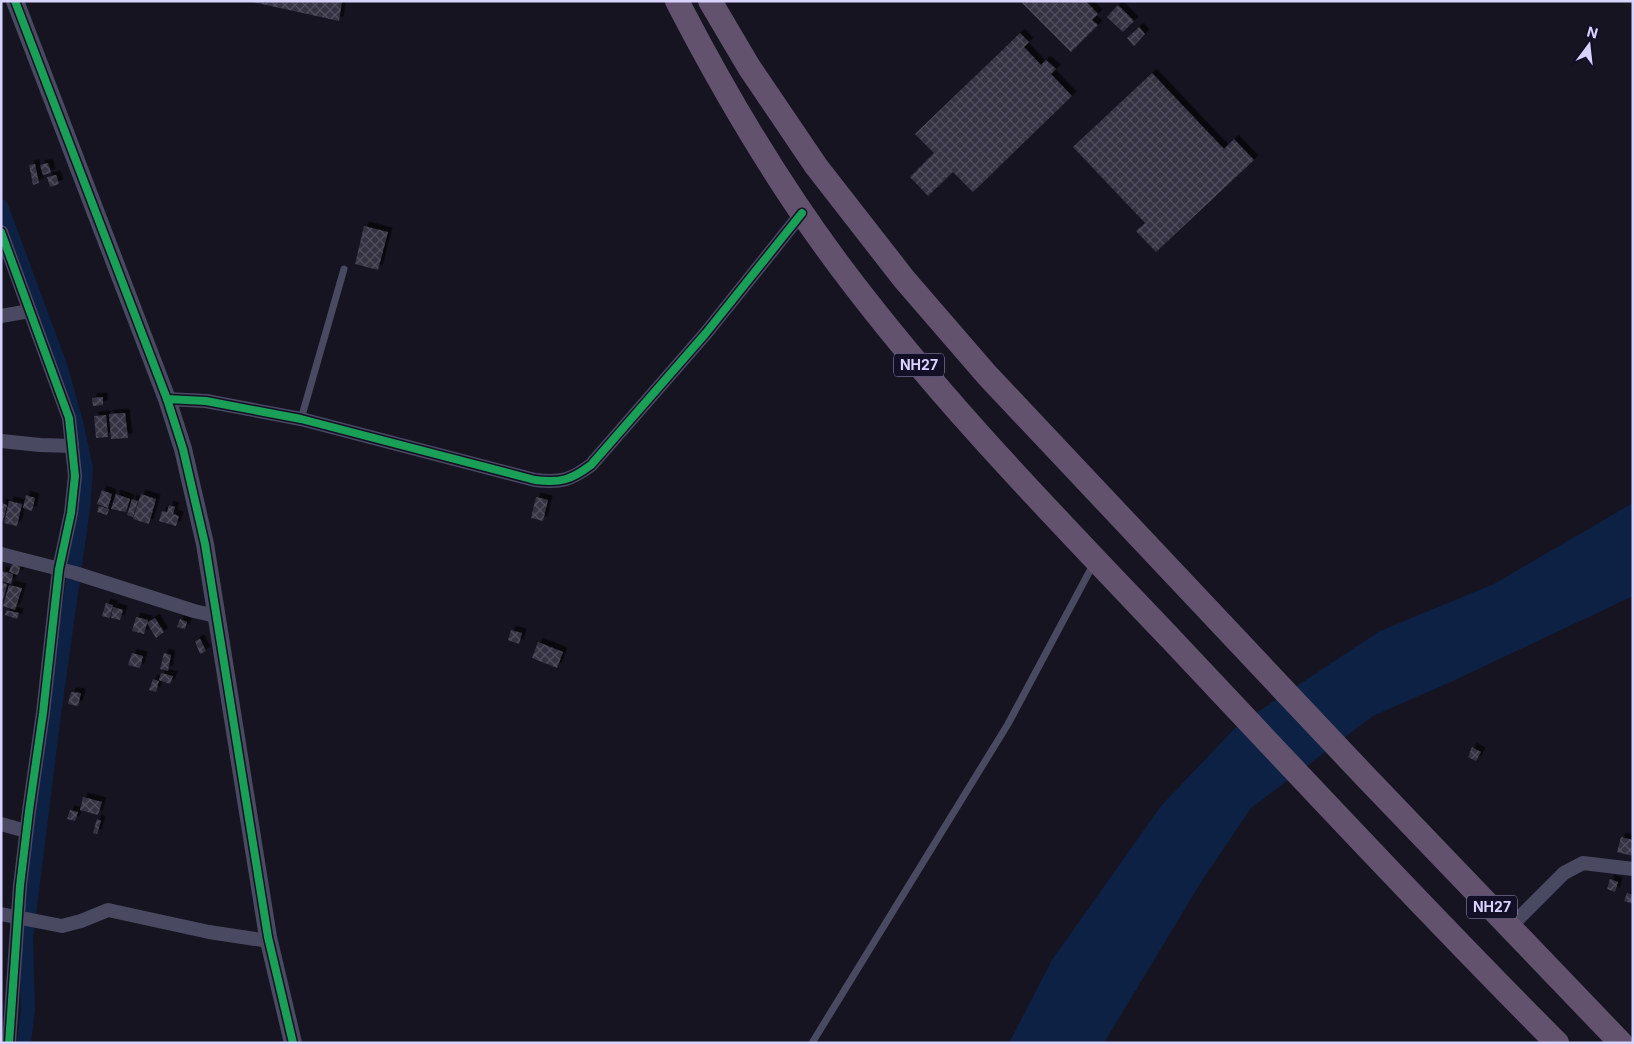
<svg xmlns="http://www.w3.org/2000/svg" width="1634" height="1044" viewBox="0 0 1634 1044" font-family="Inter,sans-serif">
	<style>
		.water { fill: #0d2144 }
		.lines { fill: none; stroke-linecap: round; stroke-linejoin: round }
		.canal { stroke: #0d2144; stroke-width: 14 }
		.building { fill: url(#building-cross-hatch); filter: url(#shadow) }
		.service { stroke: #4a4962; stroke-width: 7 }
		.minor { stroke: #4a4962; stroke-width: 14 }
		.tertiary { stroke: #4a4962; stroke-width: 18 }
		.trunk { stroke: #62526e; stroke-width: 24 }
		.cycleway-casing { stroke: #130f26; stroke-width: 11 }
		.cycleway { stroke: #1a9f57; stroke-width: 8 }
		.labels { text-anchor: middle; stroke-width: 4; stroke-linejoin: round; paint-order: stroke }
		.shield { fill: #130f26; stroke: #9e99be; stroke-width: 1 }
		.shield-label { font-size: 14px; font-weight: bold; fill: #d9d4ff }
	</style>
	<defs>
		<pattern id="building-cross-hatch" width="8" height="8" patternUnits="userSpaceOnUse" patternTransform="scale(1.25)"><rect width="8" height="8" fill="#343243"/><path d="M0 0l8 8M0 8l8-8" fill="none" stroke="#514f5f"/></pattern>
		<filter id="shadow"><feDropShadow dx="4.5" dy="-4.5" stdDeviation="0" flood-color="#0009"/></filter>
	</defs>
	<rect width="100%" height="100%" fill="#161421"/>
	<!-- water -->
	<polygon class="water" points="1633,503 1633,596 1455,680 1373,716 1251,808 1201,882 1104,1043 1009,1043 1052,960 1161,806 1238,725 1380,631 1494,584"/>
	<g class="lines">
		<!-- canal -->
		<polyline class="canal" points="1,206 61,368 76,422 86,468 83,509 54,714 26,939 28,1009 24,1043"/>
	</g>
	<!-- building -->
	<g class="building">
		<polygon points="248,1 342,1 339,21"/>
		<polygon points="1020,1 1086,1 1098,14 1092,20 1098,25 1071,52"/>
		<polygon points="1118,5 1134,21 1123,32 1107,17"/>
		<polygon points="1139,27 1145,34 1134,46 1127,38"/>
		<polygon points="1020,33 1029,42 1024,47 1041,65 1046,60 1056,69 1051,74 1072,96 973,192 953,172 928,196 910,177 934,153 915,134"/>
		<polygon points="1152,73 1224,149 1234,139 1254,160 1156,252 1136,231 1145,223 1073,147"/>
		<polygon points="48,163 51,173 43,175 40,165"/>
		<polygon points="35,164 39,183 33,185 29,165"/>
		<polygon points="56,175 59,184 50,187 47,177"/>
		<polygon points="364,226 388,232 378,270 355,264"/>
		<polygon points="103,397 103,405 93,406 92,398"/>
		<polygon points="125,413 128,438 111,439 109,414"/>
		<polygon points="106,415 108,437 96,438 94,416"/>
		<polygon points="102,490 112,494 108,508 97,504"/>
		<polygon points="116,494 130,499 126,512 111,509"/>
		<polygon points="141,494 156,499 149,524 133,519"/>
		<polygon points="26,495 35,498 32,511 23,508"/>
		<polygon points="536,497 548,500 543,521 531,518"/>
		<polygon points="132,499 138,501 133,517 127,515"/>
		<polygon points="9,501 22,504 17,526 4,523"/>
		<polygon points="1,503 7,505 3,521 1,521"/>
		<polygon points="169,505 175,507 173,514 179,516 176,526 159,521 162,511 167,512"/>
		<polygon points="99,506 109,509 107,515 97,512"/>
		<polygon points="13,561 21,564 18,575 9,572"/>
		<polygon points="1,571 13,574 11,584 1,581"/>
		<polygon points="1,583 7,584 3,600 1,600"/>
		<polygon points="9,585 22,588 15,610 3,606"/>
		<polygon points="106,603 113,605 110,618 102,616"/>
		<polygon points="113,607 123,610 120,620 111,618"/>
		<polygon points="6,610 19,613 17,619 5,615"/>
		<polygon points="136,617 148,620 144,634 132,631"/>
		<polygon points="155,618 164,632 156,638 147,623"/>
		<polygon points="180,619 187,622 185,629 177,627"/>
		<polygon points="511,630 522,633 519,644 508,640"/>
		<polygon points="200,639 206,651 200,654 195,641"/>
		<polygon points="538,642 563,652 557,668 532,658"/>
		<polygon points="132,653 143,656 140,668 128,665"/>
		<polygon points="164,653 171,655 168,671 160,669"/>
		<polygon points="161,673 173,676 170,684 159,680"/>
		<polygon points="153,679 159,681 156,692 149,690"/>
		<polygon points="71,692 81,693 78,706 68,704"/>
		<polygon points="1472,747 1481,752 1476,761 1468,757"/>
		<polygon points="83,797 102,802 98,815 80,810"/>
		<polygon points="70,810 78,812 75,821 67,819"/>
		<polygon points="97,819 101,821 97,834 93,833"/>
		<polygon points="1621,837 1633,840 1633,856 1617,852"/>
		<polygon points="1610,879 1618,882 1615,892 1607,889"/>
		<polygon points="1627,893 1633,895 1633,904 1624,901"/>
	</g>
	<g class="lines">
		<!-- service -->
		<g class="service">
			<polyline points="301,419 344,269"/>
			<polyline points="812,1043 1008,724 1094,563"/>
		</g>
		<!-- minor -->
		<g class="minor">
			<polyline points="1,232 69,418 75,476 71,513 59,569 43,713 29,811 20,886 9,1043"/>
			<polyline points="1,316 30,311"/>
			<path d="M 167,399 L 206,401 L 301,419 L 535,480 C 561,483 571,480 591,465 L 706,333 L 802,213"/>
			<polyline points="1,441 40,445 72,446"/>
			<polyline points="1,554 75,573 194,611 216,616"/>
			<polyline points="1,824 26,831"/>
			<polyline points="1,914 62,926 81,921 108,910 209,932 269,941"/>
			<polyline points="1511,926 1564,873 1583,863 1633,869"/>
		</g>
		<!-- tertiary -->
		<polyline class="tertiary" points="15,1 167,399 183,449 205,544 268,937 293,1043"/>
		<!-- trunk -->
		<g class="trunk">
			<path d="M 677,1 C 724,92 777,182 839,265 C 939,399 1057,519 1172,640 C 1299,775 1426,911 1557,1043"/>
			<polyline points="710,1 749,67 816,166 904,279 987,375 1361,772 1621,1043"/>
		</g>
		<!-- cycleway casing -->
		<g class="cycleway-casing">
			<g id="cycleway">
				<polyline points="15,1 167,399 183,449 205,544 268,937 293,1043"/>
				<polyline points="1,232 69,418 75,476 71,513 59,569 43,713 29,811 20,886 9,1043"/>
				<path d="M 167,399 L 206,401 L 301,419 L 535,480 C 561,483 571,480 591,465 L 706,333 L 802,213"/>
			</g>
		</g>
		<!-- cycleway -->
		<use href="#cycleway" class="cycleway"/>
	</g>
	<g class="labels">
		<!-- shield labels -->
		<g class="shield">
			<rect x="894" y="353.5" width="50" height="23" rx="4"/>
			<rect x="1467" y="895.5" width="50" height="23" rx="4"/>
		</g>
		<g class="shield-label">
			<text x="919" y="370">NH27</text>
			<text x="1492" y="912">NH27</text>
		</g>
	</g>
	<!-- border -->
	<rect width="1634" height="1044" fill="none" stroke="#d9d4ff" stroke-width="5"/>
	<!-- north arrow -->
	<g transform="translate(1589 45) rotate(15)" stroke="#130f26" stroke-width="4" paint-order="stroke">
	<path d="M0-4L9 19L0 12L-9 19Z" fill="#d9d4ff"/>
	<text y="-8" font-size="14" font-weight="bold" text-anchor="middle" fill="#d9d4ff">N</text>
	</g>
</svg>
